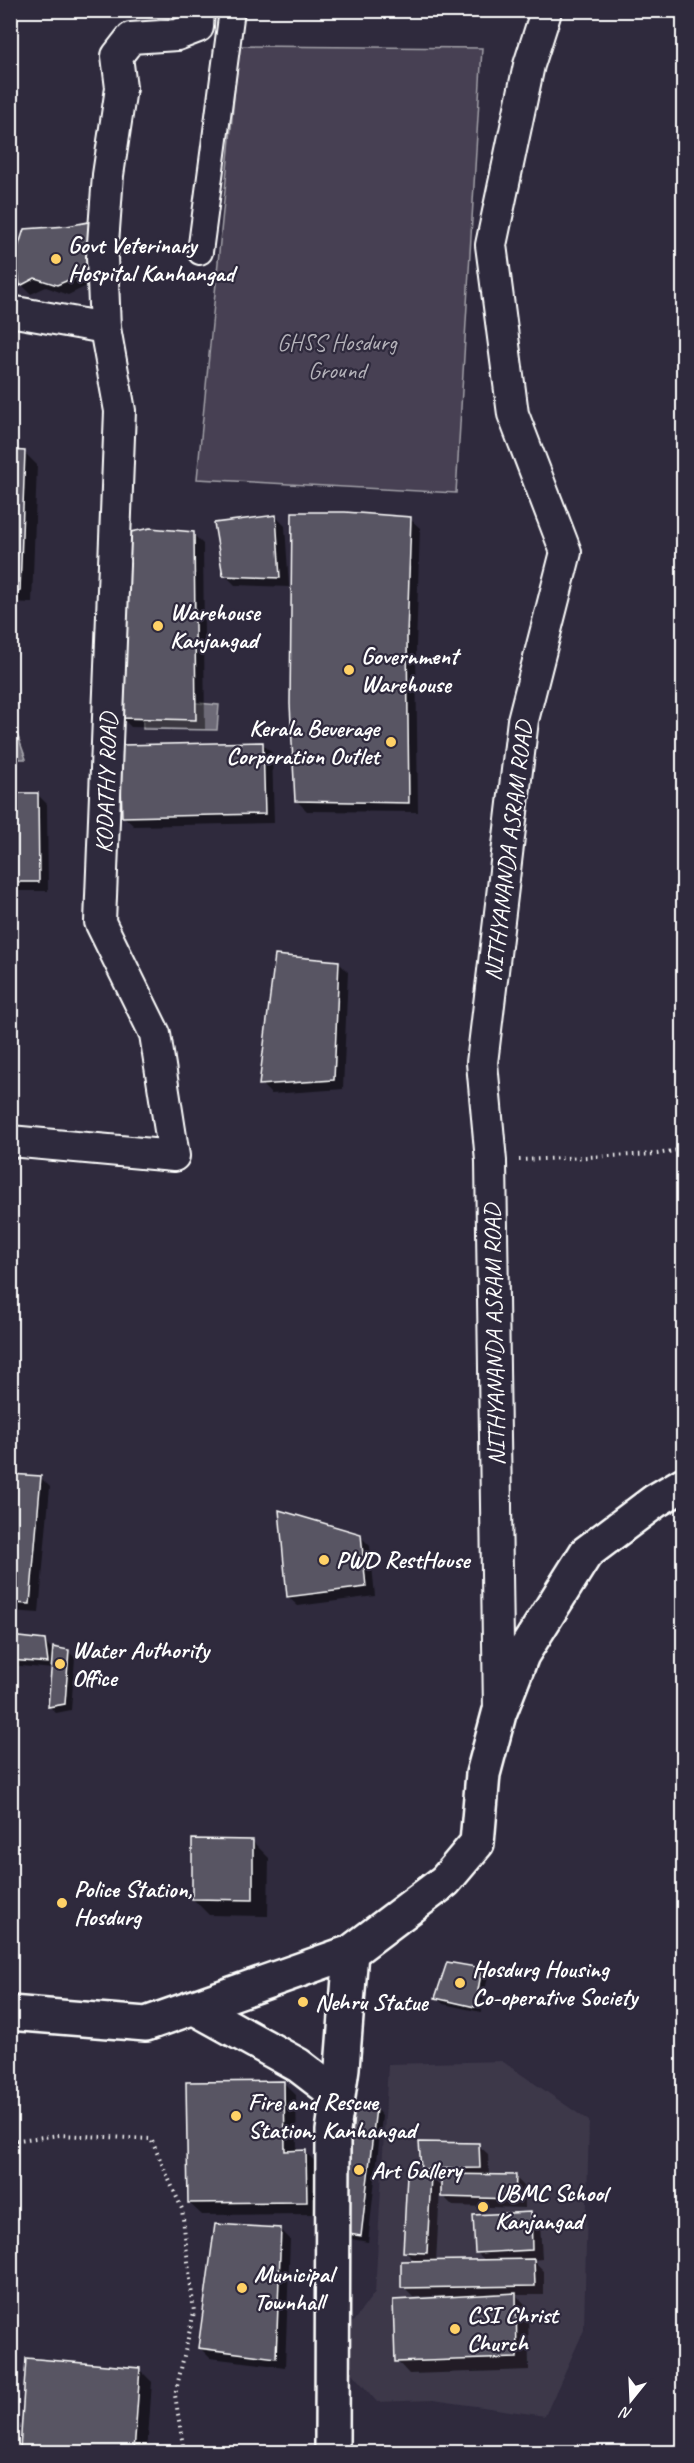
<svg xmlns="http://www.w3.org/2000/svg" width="694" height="2463" viewBox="0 0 694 2463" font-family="Caveat,sans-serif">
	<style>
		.built { fill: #3c3749 }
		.green { fill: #464152; stroke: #a2a0a8; stroke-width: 1.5 }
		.water { fill: #6d6a77; stroke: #a7a6ad; stroke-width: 1.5 }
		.shadow { fill: #0007; fill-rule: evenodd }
		.building { fill: #595564; stroke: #fff; stroke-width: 1.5 }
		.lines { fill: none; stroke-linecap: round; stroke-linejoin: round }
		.minor-casing { stroke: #fff; stroke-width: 28 }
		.tertiary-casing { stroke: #fff; stroke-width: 34 }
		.secondary-casing { stroke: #fff; stroke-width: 38 }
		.path { stroke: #fff; stroke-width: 4; stroke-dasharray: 1.5 4.5; stroke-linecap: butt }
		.minor { stroke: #2f2a3d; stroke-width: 24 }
		.tertiary { stroke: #2f2a3d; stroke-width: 30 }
		.secondary { stroke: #2f2a3d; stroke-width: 33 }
		.poi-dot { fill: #ffd166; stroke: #2f2a3d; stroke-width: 2 }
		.labels { text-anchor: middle; stroke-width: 4.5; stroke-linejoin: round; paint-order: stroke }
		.poi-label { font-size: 24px; font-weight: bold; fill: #fff; stroke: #2f2a3d; text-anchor: start }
		.park-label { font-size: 24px; fill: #b5b3ba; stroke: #2f2a3d }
		.street-label { font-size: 24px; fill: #fff; stroke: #2f2a3d }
	</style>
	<rect width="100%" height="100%" fill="#2f2a3d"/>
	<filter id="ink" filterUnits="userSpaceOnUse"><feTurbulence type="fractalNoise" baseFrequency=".0167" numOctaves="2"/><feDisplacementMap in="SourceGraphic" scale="12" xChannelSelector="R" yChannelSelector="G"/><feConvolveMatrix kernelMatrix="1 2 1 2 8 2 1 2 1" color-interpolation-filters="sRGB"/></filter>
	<g filter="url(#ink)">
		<!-- built -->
		<polygon class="built" points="502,2061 589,2121 584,2330 545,2416 433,2400 377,2402 332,2350 375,2292 388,2064"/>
		<!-- green -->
		<polygon class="green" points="239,46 482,48 456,493 197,479"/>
		<!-- water -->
		<g class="water">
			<polygon points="142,698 219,705 217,730 143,729"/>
			<polygon points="11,733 17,734 26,759 11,759"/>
		</g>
		<!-- shadow -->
		<g class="shadow">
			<polygon points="25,231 89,285 68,295 46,287 31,294 22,285"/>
			<polygon points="10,452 24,452 37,465 32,603 10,602"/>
			<polygon points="275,516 285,526 289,587 235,585 225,575"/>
			<polygon points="410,519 420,528 416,647 418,812 307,811 297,801"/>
			<polygon points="193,534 203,544 205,729 131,727 121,717"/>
			<polygon points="263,744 272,753 274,823 134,826 124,817"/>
			<polygon points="10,795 38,795 47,804 48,891 10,891"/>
			<polygon points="338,962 348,972 343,1089 271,1094 261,1084"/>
			<polygon points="10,1475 40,1477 50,1487 39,1613 10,1611"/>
			<polygon points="360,1536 370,1546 375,1596 298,1606 288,1597"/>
			<polygon points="10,1637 44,1641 51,1648 53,1657 69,1652 75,1658 71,1710 56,1713 49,1706 53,1669 10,1665"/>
			<polygon points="253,1842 269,1858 268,1916 209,1915 193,1899"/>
			<polygon points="482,1969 488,1976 481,2012 443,2004 437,1997"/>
			<polygon points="283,2082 296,2095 297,2152 305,2152 318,2164 318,2214 202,2215 189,2203"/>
			<polygon points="376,2109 382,2116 368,2242 351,2239 344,2232"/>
			<path d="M 478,2145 L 488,2154 L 489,2176 L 515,2177 L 525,2187 L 525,2208 L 453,2206 L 443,2196 L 443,2189 L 440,2189 L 436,2262 L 486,2261 L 476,2252 L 530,2214 L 540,2224 L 542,2259 L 533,2260 L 544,2271 L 544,2295 L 516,2295 L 528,2307 L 529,2370 L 409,2374 L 397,2361 L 436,2299 L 436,2296 L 413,2297 L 403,2287 L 416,2262 L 405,2251 L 431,2176 L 422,2168 ZM 432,2178 L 442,2178 L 443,2189 Z"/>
			<polygon points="280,2229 290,2239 285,2367 210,2358 200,2348"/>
			<polygon points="139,2369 152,2382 147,2452 24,2452 21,2450"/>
		</g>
		<!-- building -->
		<g class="building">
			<polygon points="94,221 91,288 78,276 57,285 35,278 20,286 16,254 24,229 67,226"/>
			<polygon points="10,450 25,451 20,591 10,590"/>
			<polygon points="292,512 345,512 411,517 407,637 409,803 295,801 290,704"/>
			<polygon points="276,515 280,578 223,576 214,523"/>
			<polygon points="150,528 194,532 196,720 119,718 121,534"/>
			<polygon points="263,742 265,814 122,817 120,745"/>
			<polygon points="10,793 38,793 39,882 10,882"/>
			<polygon points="275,955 339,961 334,1080 259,1085"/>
			<polygon points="10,1474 41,1476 30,1604 10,1603"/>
			<polygon points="279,1510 361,1534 366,1587 287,1597"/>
			<polygon points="10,1636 45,1640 48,1663 10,1660"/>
			<polygon points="53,1647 69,1650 65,1704 48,1707"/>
			<polygon points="192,1839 253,1840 253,1900 192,1899"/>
			<polygon points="447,1962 482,1968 475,2007 435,1998"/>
			<polygon points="284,2081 285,2151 306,2150 307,2202 188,2203 186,2082"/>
			<polygon points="355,2103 376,2108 361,2236 343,2233"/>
			<polygon points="419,2142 479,2143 480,2168 421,2169"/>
			<polygon points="407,2174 431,2175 427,2253 403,2252"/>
			<polygon points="441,2174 516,2175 515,2199 441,2197"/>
			<polygon points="531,2212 532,2250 475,2253 473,2215"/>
			<polygon points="215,2224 281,2228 276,2358 198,2348"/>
			<polygon points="534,2259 535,2286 401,2288 401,2261"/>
			<polygon points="516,2293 517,2358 395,2362 393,2300"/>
			<polygon points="26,2358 140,2368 134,2452 40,2452 20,2450"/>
		</g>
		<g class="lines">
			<!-- minor casing -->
			<g class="minor-casing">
				<polyline id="minor" points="200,252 232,10"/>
			</g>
			<!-- tertiary casing -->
			<g class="tertiary-casing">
				<g id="tertiary">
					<polyline points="10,311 105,328 120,411 100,922 155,1034 174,1156 10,1141"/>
					<polyline points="105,328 102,257 108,175 121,88 117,56 131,38 177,35 198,27 199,10"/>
					<polyline points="499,1711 491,1161 482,1063 523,720 566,552 513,414 491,245 529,65 545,15 543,10"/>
				</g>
			</g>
			<!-- secondary casing -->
			<g class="secondary-casing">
				<g id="secondary">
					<polyline points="195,2008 298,2065 328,2088 336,2111"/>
					<polyline points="10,2013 146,2024 351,1952 445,1881 477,1843 483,1774 499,1714 522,1655 586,1553 655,1501 684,1484"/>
					<polyline points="332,2452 333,2131 342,2068 351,1952"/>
				</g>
			</g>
			<!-- path -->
			<g class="path">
				<polyline points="519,1160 657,1154 684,1149"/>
				<polyline points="10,2141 60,2135 151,2139 182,2209 189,2271 194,2312 175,2395 184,2452"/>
			</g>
			<!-- minor -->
			<use href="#minor" class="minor"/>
			<!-- tertiary -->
			<use href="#tertiary" class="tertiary"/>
			<!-- secondary -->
			<use href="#secondary" class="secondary"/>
		</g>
	</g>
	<!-- markers -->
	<g class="poi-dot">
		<circle cx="56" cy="259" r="6"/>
		<circle cx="158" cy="626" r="6"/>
		<circle cx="349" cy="670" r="6"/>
		<circle cx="391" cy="742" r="6"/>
		<circle cx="324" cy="1560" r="6"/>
		<circle cx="60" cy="1664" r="6"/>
		<circle cx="62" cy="1903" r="6"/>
		<circle cx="460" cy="1983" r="6"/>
		<circle cx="303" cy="2002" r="6"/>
		<circle cx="236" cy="2116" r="6"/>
		<circle cx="359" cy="2170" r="6"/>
		<circle cx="483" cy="2207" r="6"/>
		<circle cx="242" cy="2288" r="6"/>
		<circle cx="455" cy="2329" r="6"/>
	</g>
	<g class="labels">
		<!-- poi labels -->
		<g class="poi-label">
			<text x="68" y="253">Govt Veterinary<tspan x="68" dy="28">Hospital Kanhangad</tspan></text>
			<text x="170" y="620">Warehouse<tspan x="170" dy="28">Kanjangad</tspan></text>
			<text x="361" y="664">Government<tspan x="361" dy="28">Warehouse</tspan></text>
			<text x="379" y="736" text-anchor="end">Kerala Beverage<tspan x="379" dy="28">Corporation Outlet</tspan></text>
			<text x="336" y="1568">PWD RestHouse</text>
			<text x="72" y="1658">Water Authority<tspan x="72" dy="28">Office</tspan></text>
			<text x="74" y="1897">Police Station,<tspan x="74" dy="28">Hosdurg</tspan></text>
			<text x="472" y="1977">Hosdurg Housing<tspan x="472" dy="28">Co-operative Society</tspan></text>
			<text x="315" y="2010">Nehru Statue</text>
			<text x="248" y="2110">Fire and Rescue<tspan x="248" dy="28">Station, Kanhangad</tspan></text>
			<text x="371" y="2178">Art Gallery</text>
			<text x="495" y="2201">UBMC School<tspan x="495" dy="28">Kanjangad</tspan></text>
			<text x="254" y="2282">Municipal<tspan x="254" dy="28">Townhall</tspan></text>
			<text x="467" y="2323">CSI Christ<tspan x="467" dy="28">Church</tspan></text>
		</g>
		<!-- park labels -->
		<g class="park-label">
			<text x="337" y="350">GHSS Hosdurg<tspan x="337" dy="28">Ground</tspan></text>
		</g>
		<!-- street labels -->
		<g class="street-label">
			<text transform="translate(106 783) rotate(-88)" y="8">KODATHY ROAD</text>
			<text transform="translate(508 851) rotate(-83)" y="8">NITHYANANDA ASRAM ROAD</text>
			<text transform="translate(494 1335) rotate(-91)" y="8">NITHYANANDA ASRAM ROAD</text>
		</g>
	</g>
	<!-- margin -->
	<rect width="694" height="2463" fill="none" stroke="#2f2a3d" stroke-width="36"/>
	<rect x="18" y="18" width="658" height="2427" fill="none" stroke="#fff" stroke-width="2" filter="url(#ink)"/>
	<!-- north arrow -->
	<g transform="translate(631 2400) rotate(198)" stroke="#2f2a3d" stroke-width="4.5" paint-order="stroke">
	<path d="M0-4.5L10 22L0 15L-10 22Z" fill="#ffffff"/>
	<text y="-9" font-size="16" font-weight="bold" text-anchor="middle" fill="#ffffff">N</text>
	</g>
</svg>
